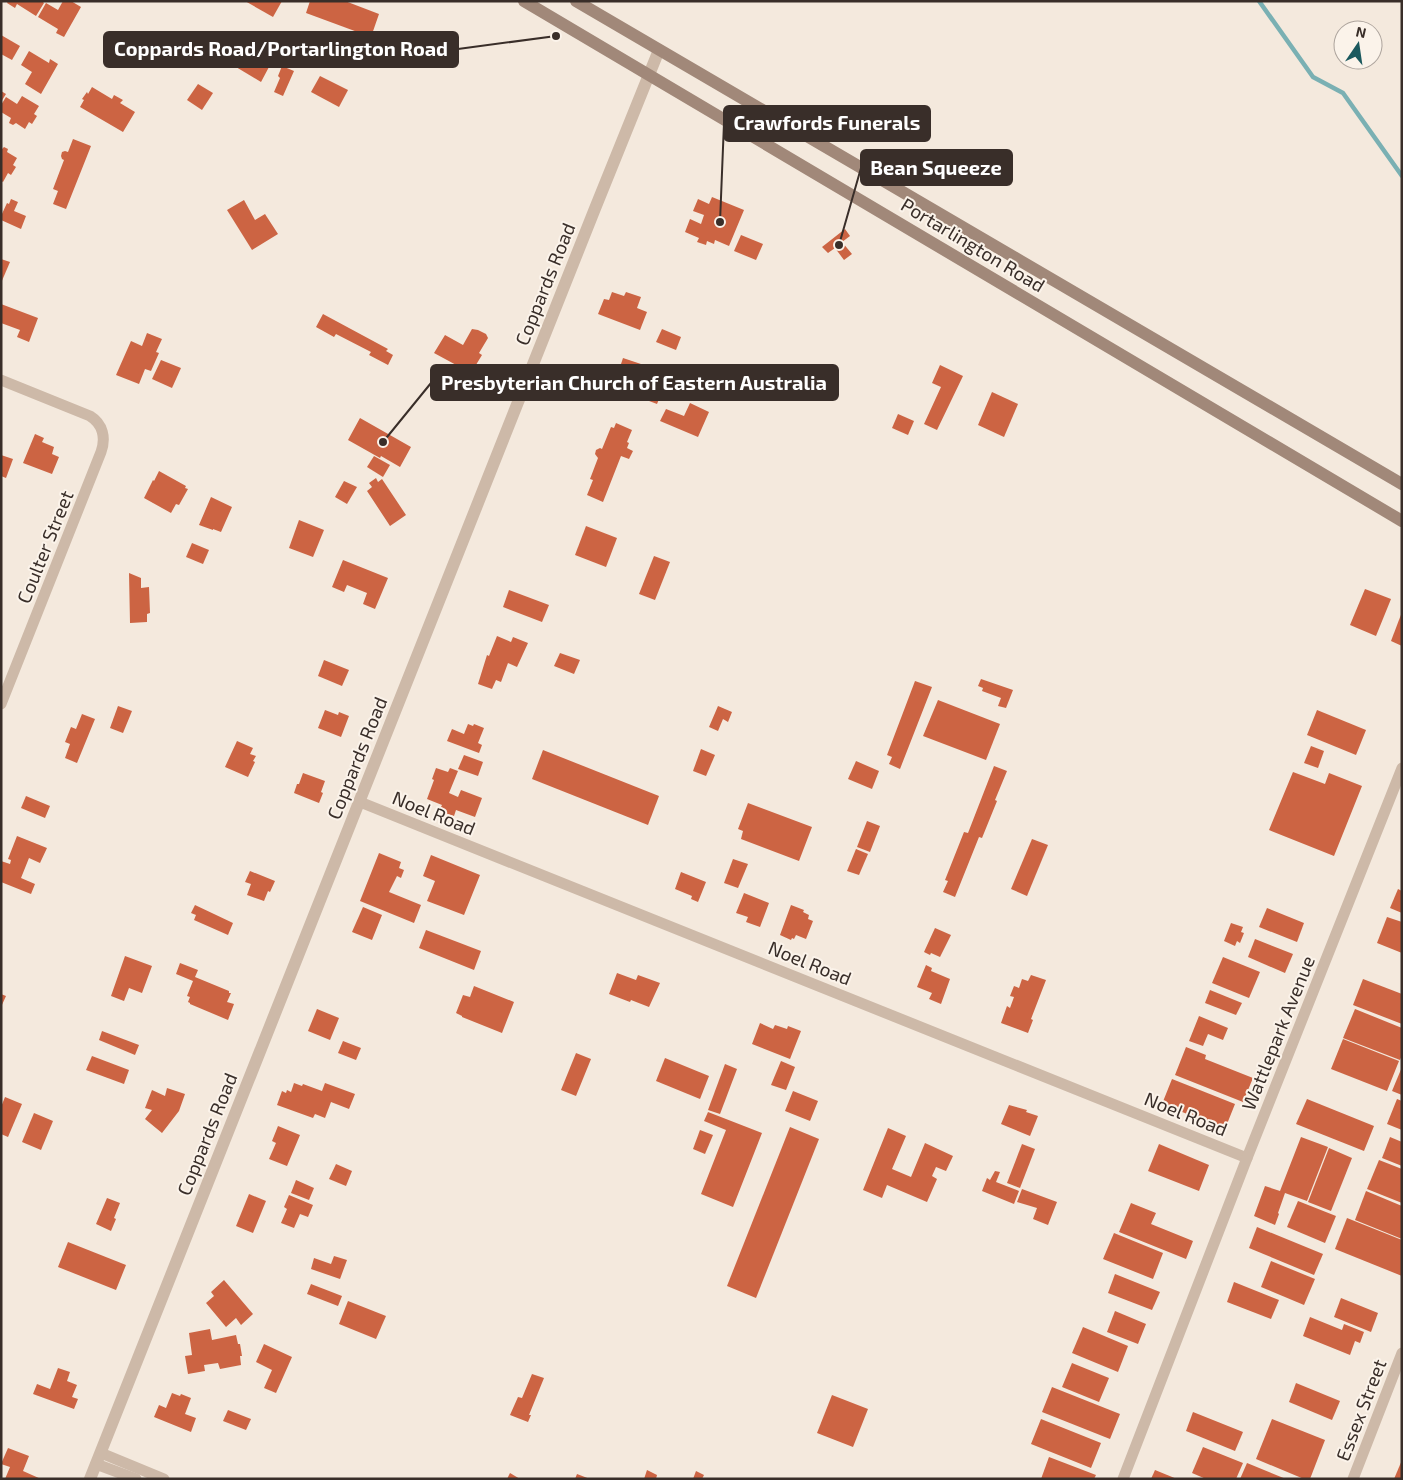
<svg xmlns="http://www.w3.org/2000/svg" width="1403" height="1480" viewBox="0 0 1403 1480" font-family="'Exo 2',sans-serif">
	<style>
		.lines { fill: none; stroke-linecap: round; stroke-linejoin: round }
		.stream { stroke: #7ab0b3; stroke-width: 4.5 }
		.building { fill: #cc6443 }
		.minor { stroke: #cdb9a8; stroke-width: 11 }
		.tertiary { stroke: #cdb9a8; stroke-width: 12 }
		.secondary { stroke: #a18879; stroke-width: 12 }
		.labels { text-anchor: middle; stroke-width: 4; stroke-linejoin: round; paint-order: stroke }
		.street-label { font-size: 19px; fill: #392e29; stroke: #fbf3ea }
		.leader { fill: none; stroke: #392e29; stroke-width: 2 }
		.callout-dot { fill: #392e29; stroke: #fbf3ea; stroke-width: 2 }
		.callout { fill: #392e29; stroke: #392e29; stroke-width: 2 }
		.callout-label { font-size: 20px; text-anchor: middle; font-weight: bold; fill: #fff }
	</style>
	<rect width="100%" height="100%" fill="#f4e9dd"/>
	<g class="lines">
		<!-- stream -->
		<polyline class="stream" points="1259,1 1313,77 1343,93 1402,176"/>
	</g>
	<!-- building -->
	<g class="building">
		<polygon points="8,1 42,1 44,3 36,16 17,4 15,8 7,3"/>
		<polygon points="63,1 71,1 81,7 64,37 56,33 58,29 38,17 46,3 58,10"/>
		<polygon points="245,1 282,1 273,17"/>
		<polygon points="310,1 345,1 379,14 371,37 306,13"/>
		<polygon points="1,35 20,46 12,60 1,54"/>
		<polygon points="234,47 269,67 261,82 226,61"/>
		<polygon points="29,51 49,63 50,59 58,64 41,94 25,84 32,72 21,65"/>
		<polygon points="282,66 294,71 283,96 274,92 280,78 278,76"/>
		<polygon points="320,76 348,90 339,107 311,92"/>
		<polygon points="198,84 213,93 202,110 187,100"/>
		<polygon points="92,87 112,99 114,95 123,100 120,103 135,112 123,132 80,107 84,100 82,99 87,92 88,94"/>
		<polygon points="1,91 6,94 1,102"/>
		<polygon points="22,96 39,106 34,114 37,116 32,124 29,122 25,129 16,123 13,125 9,123 11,118 1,112 1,105 6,97 17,104"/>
		<polygon points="73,139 91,146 66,209 53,204 58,191 53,189 64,160 62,159 61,156 62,152 65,151 68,152"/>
		<polygon points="4,147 8,149 7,152 17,158 13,165 16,167 11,175 8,173 3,182 1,181 1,150"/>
		<polygon points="712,197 744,210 729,246 715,240 714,244 707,241 706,245 697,242 699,238 685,232 690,219 701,224 704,215 693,211 698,199 709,204"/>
		<polygon points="11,199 18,202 14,211 26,216 21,229 1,220 1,216 7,203 9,204"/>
		<polygon points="244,200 255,220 265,214 278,234 252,250 227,210"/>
		<polygon points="845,229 850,236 842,242 852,254 844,260 835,248 828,253 822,247"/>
		<polygon points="741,235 763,244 756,260 734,251"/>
		<polygon points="1,259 10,262 1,283"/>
		<polygon points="612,292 624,296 626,292 641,297 637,308 647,312 640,330 598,314 604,299 609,300"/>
		<polygon points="1,304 38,318 29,342 17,337 20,330 1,323"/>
		<polygon points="323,314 388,349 386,351 393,355 388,365 369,355 371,352 336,334 334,337 316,327"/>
		<polygon points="472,329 478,330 486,334 488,338 479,353 482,355 471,373 434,353 445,335 463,345"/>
		<polygon points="662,329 681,337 676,350 656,342"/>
		<polygon points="147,333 162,339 156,352 159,353 151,371 145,369 139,384 116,375 131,341 142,346"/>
		<polygon points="623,358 641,364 636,377 664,387 657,404 607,385 613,368 619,370"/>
		<polygon points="161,360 181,368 172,388 152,379"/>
		<polygon points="940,365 963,376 937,430 924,424 941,387 932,383"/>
		<polygon points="992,392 1018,404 1004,437 978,425"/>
		<polygon points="690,403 709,412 698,437 660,421 666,409 684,416"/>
		<polygon points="898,414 914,421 908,435 892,428"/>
		<polygon points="360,418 411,447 400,467 381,456 380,458 348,440"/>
		<polygon points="616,423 632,430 627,442 629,443 627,448 633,451 629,459 621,456 603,502 587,495 593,480 590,479 598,458 595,454 596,450 600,448 602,449 611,427 614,428"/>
		<polygon points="35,434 44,438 42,442 54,447 52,454 59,457 52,474 23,463"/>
		<polygon points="1,455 13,459 6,478 1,476"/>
		<polygon points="374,456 390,465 383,477 367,467"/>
		<polygon points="159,471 186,486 185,488 188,489 179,505 176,504 171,513 144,498 153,480 154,481"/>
		<polygon points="376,478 378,482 382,479 406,515 390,526 367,491 372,487 369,483"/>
		<polygon points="344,481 357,487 347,504 335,497"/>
		<polygon points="211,497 232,507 221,532 213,529 213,530 199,525"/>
		<polygon points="299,520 324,530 313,557 289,548"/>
		<polygon points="586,526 617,538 606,567 575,555"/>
		<polygon points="192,543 209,550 203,564 186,557"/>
		<polygon points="654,556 670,562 655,600 639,594"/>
		<polygon points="343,560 388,578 375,609 363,604 367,593 347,585 344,592 332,587"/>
		<polygon points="129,573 141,578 141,588 149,587 150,613 147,614 147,622 130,623"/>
		<polygon points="1365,589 1391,599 1376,636 1350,625"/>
		<polygon points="509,590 549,605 542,622 503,607"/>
		<polygon points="1402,612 1402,646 1391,641"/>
		<polygon points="497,636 511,642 513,637 528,643 517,667 508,663 501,682 496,680 492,689 478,684 487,655 489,656"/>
		<polygon points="560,653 580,660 574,674 554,666"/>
		<polygon points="324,660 349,670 342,686 318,676"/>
		<polygon points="981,679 1013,690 1006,708 998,706 1001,698 982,691 983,688 978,686"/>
		<polygon points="915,681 932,687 900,769 889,764 892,757 887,755"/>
		<polygon points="938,700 1000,724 986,760 923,736"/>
		<polygon points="118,706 132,711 123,733 110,728"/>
		<polygon points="718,706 732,712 728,722 723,719 718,731 709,727"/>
		<polygon points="325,710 338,715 339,712 349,716 341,737 318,728"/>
		<polygon points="1317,710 1366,730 1356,755 1307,735"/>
		<polygon points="82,714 95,719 77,763 65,758 70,744 65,742 71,727 76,729"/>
		<polygon points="468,724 473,726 474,724 484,728 478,743 482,745 479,753 447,741 452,729 464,734"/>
		<polygon points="237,741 253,748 250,754 256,756 253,761 255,762 248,777 225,767"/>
		<polygon points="1311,746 1324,751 1318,768 1304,763"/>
		<polygon points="701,749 715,755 706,776 693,771"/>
		<polygon points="543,750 659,796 648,825 532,779"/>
		<polygon points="464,755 483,762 478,776 458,769"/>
		<polygon points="856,761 879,771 872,789 848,779"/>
		<polygon points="994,766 1007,771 995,800 997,801 982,838 979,837 955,897 943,892 948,881 945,880 964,832 968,833"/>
		<polygon points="436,768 448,772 450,768 458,771 449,793 458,797 461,790 482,798 475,817 456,810 454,816 439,811 442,805 427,799 434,780 432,779"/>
		<polygon points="1293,772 1325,784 1329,773 1362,786 1334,856 1269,830"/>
		<polygon points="303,773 325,781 321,792 323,793 319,803 294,793 297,784 299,784"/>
		<polygon points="26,796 50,806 45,818 21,808"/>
		<polygon points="748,803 812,827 799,861 741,839 743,831 738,829"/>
		<polygon points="867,821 880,826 870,852 857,847"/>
		<polygon points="17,836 47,848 40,863 29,858 21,878 35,884 31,894 1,882 1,861 10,864 11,860 8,859"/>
		<polygon points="1032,839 1048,845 1027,896 1011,889"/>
		<polygon points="856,849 868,854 859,875 847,871"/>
		<polygon points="379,853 401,862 399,868 404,870 401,878 397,876 389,892 421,905 414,923 360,901"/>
		<polygon points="431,855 480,875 464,915 427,901 435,881 423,876"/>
		<polygon points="733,859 748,864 738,888 724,883"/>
		<polygon points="250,871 275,881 270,892 268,891 264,901 247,895 251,884 245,882"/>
		<polygon points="681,872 706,882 698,902 691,899 692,896 675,889"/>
		<polygon points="1398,889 1402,891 1402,913 1390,908"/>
		<polygon points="744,893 769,903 760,927 746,922 748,917 736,913"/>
		<polygon points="195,905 233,923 228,935 194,920 196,915 191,913"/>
		<polygon points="791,905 804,910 803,912 809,915 808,919 813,921 806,939 796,935 794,939 792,938 791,940 780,935"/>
		<polygon points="363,907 382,915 372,940 352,932"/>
		<polygon points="1267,908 1304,923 1297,942 1259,927"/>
		<polygon points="1387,917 1402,922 1402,953 1377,943"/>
		<polygon points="1231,923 1243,927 1241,932 1244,933 1240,943 1237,941 1235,946 1224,941"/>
		<polygon points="935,928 951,935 940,957 931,953 930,955 924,952"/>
		<polygon points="426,930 481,951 474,970 419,948"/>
		<polygon points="1255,939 1293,954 1285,973 1248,957"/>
		<polygon points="125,956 152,966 142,993 129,988 124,1001 111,996"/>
		<polygon points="1223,957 1260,972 1249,998 1212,983"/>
		<polygon points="180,963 198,970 195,977 229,991 229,993 231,993 227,1002 234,1004 228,1020 190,1004 190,1003 188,1002 190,997 187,996 193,981 176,974"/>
		<polygon points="926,965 932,968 931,971 950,979 941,1004 929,999 932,993 917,987"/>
		<polygon points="617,973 636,980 638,975 660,983 649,1007 631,1000 630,1002 609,994"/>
		<polygon points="1031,975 1046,980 1031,1019 1033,1020 1028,1033 1001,1023 1007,1006 1010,1008 1014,997 1010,996 1014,986 1019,988 1022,979 1028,981"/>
		<polygon points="1363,979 1402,994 1402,1024 1353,1005"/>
		<polygon points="474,986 514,1002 502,1033 462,1017 462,1016 456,1013 463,995 470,997"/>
		<polygon points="1210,990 1242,1003 1236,1015 1205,1003"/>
		<polygon points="1,994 6,996 1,1007"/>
		<polygon points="317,1009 339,1018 330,1040 308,1031"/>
		<polygon points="1355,1009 1402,1028 1402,1055 1400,1060 1343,1038"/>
		<polygon points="1199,1016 1228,1028 1223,1040 1208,1034 1203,1046 1189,1041"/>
		<polygon points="760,1023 773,1029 775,1025 787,1029 788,1026 801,1031 790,1059 752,1044"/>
		<polygon points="102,1031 139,1045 135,1055 99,1040"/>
		<polygon points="1343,1039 1399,1061 1387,1091 1331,1069"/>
		<polygon points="343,1041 361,1048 356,1060 338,1053"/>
		<polygon points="1186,1047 1206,1055 1205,1059 1253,1078 1243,1102 1175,1075"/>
		<polygon points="576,1053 591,1059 576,1096 561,1090"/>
		<polygon points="92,1056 129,1070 124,1084 86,1070"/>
		<polygon points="665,1058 709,1076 700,1099 656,1081"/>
		<polygon points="781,1061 795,1067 786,1090 771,1085"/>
		<polygon points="725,1064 737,1069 720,1114 708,1110"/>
		<polygon points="1402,1067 1402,1095 1392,1091"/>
		<polygon points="1172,1079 1235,1104 1225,1129 1162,1104"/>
		<polygon points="294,1083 302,1086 303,1084 322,1091 325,1083 355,1094 349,1109 331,1102 325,1118 315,1114 313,1118 277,1105 282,1091 286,1093 287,1090 291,1092"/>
		<polygon points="167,1088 185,1094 179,1111 162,1133 145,1119 152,1110 145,1108 152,1090 165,1096"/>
		<polygon points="793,1091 818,1101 810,1121 785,1111"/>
		<polygon points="5,1097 22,1104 8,1137 1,1134 1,1107"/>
		<polygon points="1307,1099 1374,1126 1364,1151 1296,1124"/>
		<polygon points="1397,1099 1402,1101 1402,1130 1387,1124"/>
		<polygon points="1009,1105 1027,1110 1026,1112 1038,1116 1030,1136 1001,1124"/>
		<polygon points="708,1112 762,1133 733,1207 701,1194 726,1130 704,1121"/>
		<polygon points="34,1113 53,1121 41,1150 22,1142"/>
		<polygon points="278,1126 300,1135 287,1166 269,1159 276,1143 272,1141"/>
		<polygon points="790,1127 819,1139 756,1298 727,1286"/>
		<polygon points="888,1128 906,1136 892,1169 911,1177 925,1143 953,1156 946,1171 936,1167 932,1176 937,1179 927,1202 887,1185 882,1198 863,1190"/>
		<polygon points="700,1130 713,1135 705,1154 693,1149"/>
		<polygon points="1301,1137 1328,1147 1307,1201 1285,1193 1278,1213 1279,1214 1275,1225 1254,1216 1265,1186 1280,1191"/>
		<polygon points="1390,1137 1402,1142 1402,1166 1382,1158"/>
		<polygon points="1022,1144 1035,1149 1020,1188 1007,1183"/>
		<polygon points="1159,1144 1209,1165 1199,1191 1148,1171"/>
		<polygon points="1329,1148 1352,1158 1331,1211 1308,1202"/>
		<polygon points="1379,1160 1402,1169 1402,1203 1367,1189"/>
		<polygon points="336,1164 352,1171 346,1186 329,1179"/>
		<polygon points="995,1171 1000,1172 996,1182 1019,1191 1014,1204 982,1191 987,1178 990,1180"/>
		<polygon points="296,1180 314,1188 309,1200 291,1193"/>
		<polygon points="1022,1189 1057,1202 1048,1225 1033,1219 1037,1208 1017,1202"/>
		<polygon points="1366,1191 1402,1206 1402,1239 1355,1220"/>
		<polygon points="249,1194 266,1201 253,1233 236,1226"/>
		<polygon points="289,1195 313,1205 308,1217 300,1214 294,1228 281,1223 287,1209 284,1207"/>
		<polygon points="107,1198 120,1203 114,1218 116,1219 111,1231 96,1224"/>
		<polygon points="1298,1201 1336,1216 1325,1243 1287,1227"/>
		<polygon points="1131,1203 1156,1213 1151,1224 1193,1241 1186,1259 1119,1232"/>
		<polygon points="1347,1218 1402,1240 1402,1276 1335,1249"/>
		<polygon points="1257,1227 1323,1254 1314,1275 1249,1248"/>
		<polygon points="1114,1233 1163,1253 1153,1279 1103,1259"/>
		<polygon points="68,1242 126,1265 116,1290 58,1267"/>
		<polygon points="334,1256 347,1260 340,1279 311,1269 314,1258 331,1264"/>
		<polygon points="1271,1261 1315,1279 1304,1305 1261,1287"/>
		<polygon points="1115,1274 1160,1292 1152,1310 1108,1293"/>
		<polygon points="224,1280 253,1314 241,1325 236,1318 226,1327 206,1303 214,1296 211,1292"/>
		<polygon points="1234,1282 1279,1300 1271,1319 1227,1302"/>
		<polygon points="311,1284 342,1296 338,1306 307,1294"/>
		<polygon points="1341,1298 1378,1313 1371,1332 1334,1317"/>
		<polygon points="348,1301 386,1316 376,1339 339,1324"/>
		<polygon points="1115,1311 1146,1324 1138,1344 1107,1332"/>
		<polygon points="1310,1317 1342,1330 1344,1324 1364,1332 1360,1343 1355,1341 1350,1355 1303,1336"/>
		<polygon points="1083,1327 1128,1346 1118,1372 1072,1353"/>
		<polygon points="210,1329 212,1340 236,1335 238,1344 240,1344 242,1356 240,1356 241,1365 220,1369 218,1363 204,1365 205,1371 188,1374 185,1356 192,1355 189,1333"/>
		<polygon points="264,1344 292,1357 276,1393 264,1388 272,1370 256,1362"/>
		<polygon points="1072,1363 1109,1378 1099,1402 1062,1387"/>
		<polygon points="58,1368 70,1372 67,1381 77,1385 72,1397 78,1399 74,1409 33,1394 37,1384 50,1389"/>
		<polygon points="532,1374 544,1378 529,1415 531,1415 528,1422 510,1415 518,1397 522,1398"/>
		<polygon points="1296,1383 1340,1401 1332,1420 1289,1402"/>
		<polygon points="1052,1387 1120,1414 1110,1439 1042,1412"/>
		<polygon points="172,1393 180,1396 181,1394 191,1398 185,1414 196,1418 191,1432 154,1417 159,1405 166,1408"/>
		<polygon points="832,1395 868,1409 853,1447 817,1433"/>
		<polygon points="228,1410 251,1419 246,1430 223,1421"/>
		<polygon points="1193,1412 1243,1432 1235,1451 1186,1431"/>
		<polygon points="1041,1419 1101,1443 1091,1468 1031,1444"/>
		<polygon points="1272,1419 1325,1440 1310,1479 1304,1479 1256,1459"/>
		<polygon points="1203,1447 1243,1463 1236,1479 1206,1479 1192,1473"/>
		<polygon points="8,1448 29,1456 23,1471 41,1479 5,1479 10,1467 1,1464"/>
		<polygon points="1049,1457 1096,1475 1094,1479 1041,1479"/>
		<polygon points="1402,1460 1402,1479 1394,1479"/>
		<polygon points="1247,1463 1286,1479 1240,1479"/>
		<polygon points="647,1470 657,1475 656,1479 644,1479"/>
		<polygon points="1155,1470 1177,1479 1151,1479"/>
		<polygon points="696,1471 704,1475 702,1479 693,1479"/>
		<polygon points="510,1473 520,1479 507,1479"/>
		<polygon points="577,1474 590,1479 575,1479"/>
	</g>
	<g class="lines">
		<!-- minor -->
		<g class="minor">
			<path d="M 1,380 L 90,416 C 103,424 106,438 101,452 L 1,704"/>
			<polyline points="360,802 1247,1158"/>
			<polyline points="101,1453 164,1479"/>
			<polyline points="96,1464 136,1479"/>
			<polyline points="1123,1479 1247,1158 1402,768"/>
			<polyline points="1353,1479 1402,1353"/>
		</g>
		<!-- tertiary -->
		<polyline class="tertiary" points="90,1479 594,211 659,50"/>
		<!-- secondary -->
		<g class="secondary">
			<polyline points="524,1 1402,521"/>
			<polyline points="576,1 1402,484"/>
		</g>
	</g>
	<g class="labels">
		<!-- street labels -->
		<g class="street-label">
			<text transform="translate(973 245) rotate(31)" y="7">Portarlington Road</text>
			<text transform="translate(545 284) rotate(-68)" y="7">Coppards Road</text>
			<text transform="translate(45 547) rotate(-68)" y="7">Coulter Street</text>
			<text transform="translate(357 758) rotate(-68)" y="7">Coppards Road</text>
			<text transform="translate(434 813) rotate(22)" y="7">Noel Road</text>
			<text transform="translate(810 963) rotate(22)" y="7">Noel Road</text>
			<text transform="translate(1278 1033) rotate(-68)" y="7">Wattlepark Avenue</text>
			<text transform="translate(1186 1114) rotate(22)" y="7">Noel Road</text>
			<text transform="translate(207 1134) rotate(-68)" y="7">Coppards Road</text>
			<text transform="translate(1361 1410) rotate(-69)" y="7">Essex Street</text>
		</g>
	</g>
	<!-- callouts -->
	<path class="leader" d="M556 36L458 49M720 222L724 123M839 245L861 168M383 442L431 383"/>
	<g class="callout-dot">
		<circle cx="556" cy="36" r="5"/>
		<circle cx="720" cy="222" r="5"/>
		<circle cx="839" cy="245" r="5"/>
		<circle cx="383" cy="442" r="5"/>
	</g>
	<g class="callout">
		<rect x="104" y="32" width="354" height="35" rx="5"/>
		<rect x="724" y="106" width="206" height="35" rx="5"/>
		<rect x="861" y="150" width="151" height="35" rx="5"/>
		<rect x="431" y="365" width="407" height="35" rx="5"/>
	</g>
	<g class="callout-label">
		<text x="281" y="56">Coppards Road/Portarlington Road</text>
		<text x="827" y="130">Crawfords Funerals</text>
		<text x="936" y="175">Bean Squeeze</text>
		<text x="634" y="390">Presbyterian Church of Eastern Australia</text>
	</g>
	<!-- border -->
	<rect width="1403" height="1480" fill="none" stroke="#392e29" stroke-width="5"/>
	<!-- north arrow -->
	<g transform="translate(1358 45) rotate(13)"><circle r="24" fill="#fbf3ea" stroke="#ada49d"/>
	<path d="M0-4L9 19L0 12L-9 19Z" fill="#1b595e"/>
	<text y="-8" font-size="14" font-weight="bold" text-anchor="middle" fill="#392e29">N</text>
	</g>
</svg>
